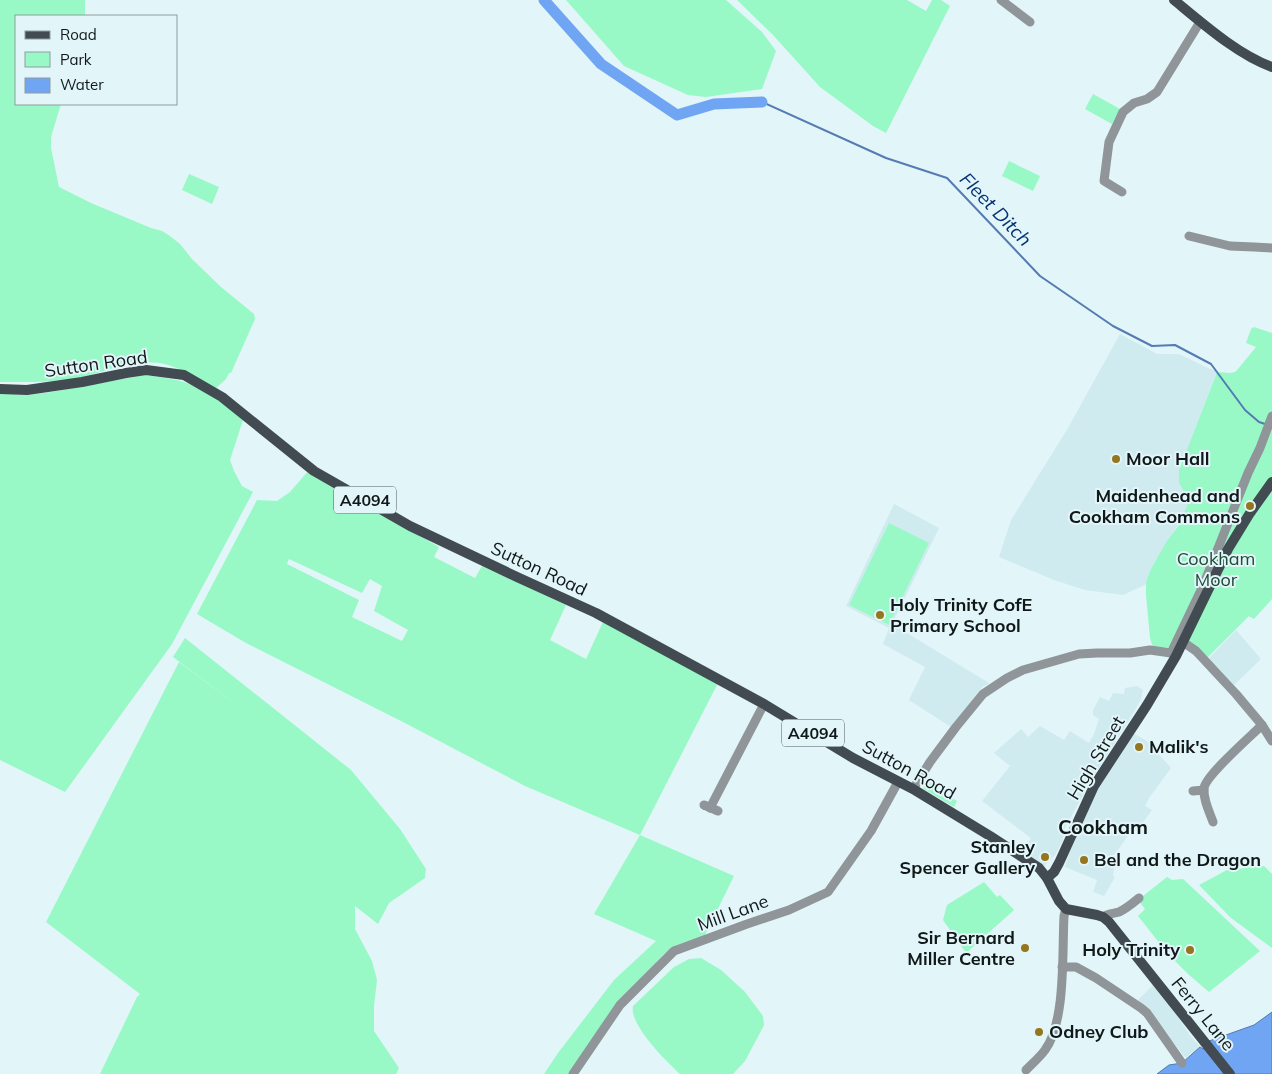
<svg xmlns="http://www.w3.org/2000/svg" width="1272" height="1074" viewBox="0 0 1272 1074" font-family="Mulish,sans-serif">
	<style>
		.built { fill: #cfebf0 }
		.green { fill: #98f9c7; fill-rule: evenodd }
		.water { fill: #70a5f3; stroke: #547bb2 }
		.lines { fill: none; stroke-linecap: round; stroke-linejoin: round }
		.stream { stroke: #547bb2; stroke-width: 2 }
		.river { stroke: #70a5f3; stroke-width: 11 }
		.minor { stroke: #8f9598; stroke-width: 9 }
		.major { stroke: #414b51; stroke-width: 10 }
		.poi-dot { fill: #95751e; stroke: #e2f5f8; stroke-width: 2 }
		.labels { text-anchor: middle; stroke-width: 4; stroke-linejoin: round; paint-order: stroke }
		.shield { fill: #e2f5f8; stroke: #505a5c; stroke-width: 1 }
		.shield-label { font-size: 16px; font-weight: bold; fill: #111819 }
		.street-label { font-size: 18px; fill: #111819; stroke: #e2f5f8 }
		.poi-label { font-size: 18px; font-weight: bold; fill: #111819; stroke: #e2f5f8; text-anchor: start }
		.park-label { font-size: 18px; fill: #1e4b36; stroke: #e2f5f8 }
		.water-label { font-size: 19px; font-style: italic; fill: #003275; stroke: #e2f5f8 }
		.quarter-label { font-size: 20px; font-weight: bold; fill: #111819; stroke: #e2f5f8 }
	</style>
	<rect width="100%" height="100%" fill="#e2f5f8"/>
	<!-- built -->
	<g class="built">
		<polygon points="1120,334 1157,354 1179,354 1208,368 1217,371 1179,470 1179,483 1189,501 1183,517 1157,558 1150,571 1145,585 1123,595 1085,590 1054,580 999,557 1011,520 1068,428"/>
		<polygon points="894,504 939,528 892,624 989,683 987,685 983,686 974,700 951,727 909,700 925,667 883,644 889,628 846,606"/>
		<polygon points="1236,630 1261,659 1234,685 1209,658"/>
		<polygon points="1137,686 1143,690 1141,699 1137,707 1088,786 1064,830 1063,840 1055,855 1044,866 1022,852 1031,838 982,801 1010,766 994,753 1021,729 1028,737 1040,726 1064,740 1070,731 1089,743 1094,734 1099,719 1093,715 1093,710 1100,697 1109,701 1113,693 1124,694 1125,688"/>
		<polygon points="1132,734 1135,734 1148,742 1171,768 1149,798 1145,806 1152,810 1136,832 1132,829 1123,843 1108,862 1114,867 1113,876 1115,877 1104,896 1093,892 1097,880 1065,867 1076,830 1097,788"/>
		<polygon points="1154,984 1169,1003 1189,1034 1200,1047 1186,1058 1177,1047 1159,1027 1147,1009 1138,1000"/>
	</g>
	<!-- green -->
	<g class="green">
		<path d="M 0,0 L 85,0 L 85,16 L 16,16 L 16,104 L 61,104 L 51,137 L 51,148 L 59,187 L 91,203 L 151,228 L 162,231 L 170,236 L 180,244 L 192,259 L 221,287 L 254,314 L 255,319 L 231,373 L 229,373 L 226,379 L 216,388 C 198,379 180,367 160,363 C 130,359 109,371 81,377 C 54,383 27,382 0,382 Z"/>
		<polygon points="566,0 726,0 762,32 776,51 762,89 706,97 688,95 624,66"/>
		<polygon points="737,0 907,0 926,11 932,0 941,0 950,6 886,133 873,126 820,87 773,35"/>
		<polygon points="1093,94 1120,109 1112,124 1085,109"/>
		<polygon points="1009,161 1040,176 1033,191 1002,176"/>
		<polygon points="189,174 219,187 212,204 182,190"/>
		<path d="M 1254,327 L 1272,333 L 1272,599 L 1254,619 L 1248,616 L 1248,617 L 1208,657 L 1191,644 C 1183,645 1158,651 1153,646 C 1151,644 1151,640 1150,638 L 1146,595 L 1146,582 L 1150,571 L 1157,558 L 1167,541 L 1179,525 L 1189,501 L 1179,483 L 1179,470 L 1217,372 L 1230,373 L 1235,372 L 1238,369 L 1256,347 L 1246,343 L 1251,329 Z"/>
		<path d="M 145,375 C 161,377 179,379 194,386 C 212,394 228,407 243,420 L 230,460 L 234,471 L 242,486 L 253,492 L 172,644 L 65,792 L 0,760 L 0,393 L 28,395 L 51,392 Z"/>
		<path d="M 309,470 L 329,483 L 439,547 L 434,557 L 475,578 L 482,566 L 566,605 L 550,640 L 586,659 L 603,622 L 718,683 L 640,835 L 734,876 L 705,935 L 677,945 L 664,954 L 644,976 L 570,1074 L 544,1074 L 558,1053 L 614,980 L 656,941 L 594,914 L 640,835 L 525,786 L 405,723 L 246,643 L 197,614 L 257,500 L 277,501 L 290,492 ZM 289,559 L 362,593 L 370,579 L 382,586 L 374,611 L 408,630 L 402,641 L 352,617 L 359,600 L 287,564 Z"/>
		<polygon points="889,523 929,543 889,625 849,605"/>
		<polygon points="185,638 351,770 400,829 426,869 425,878 389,903 378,924 355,906 355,929 372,961 377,980 374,1006 374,1031 399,1068 396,1074 100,1074 137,997 140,994 46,922 179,662 249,714 173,657"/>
		<polygon points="933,783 938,790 957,801 954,807 924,789 923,785"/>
		<polygon points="1264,866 1272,874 1272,948 1231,918 1199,885 1227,870"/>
		<polygon points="1167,877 1172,880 1183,879 1260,951 1209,992 1188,974 1169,955 1138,916 1145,909 1138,900"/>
		<polygon points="984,882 997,897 1000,895 1014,910 966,953 943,920 947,905"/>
		<path d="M 701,958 L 721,970 L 745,992 L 763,1016 L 764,1025 L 761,1031 L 745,1061 L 733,1074 L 680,1074 C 667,1062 629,1025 633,1006 L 674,967 L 689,959 Z"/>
	</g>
	<!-- water -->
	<polygon class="water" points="1272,1012 1272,1074 1157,1074 1169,1065 1182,1063 1200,1047 1203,1049 1210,1043 1209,1041 1254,1025"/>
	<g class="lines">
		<!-- stream -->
		<polyline class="stream" points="762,102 886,158 947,178 1040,276 1113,326 1152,346 1175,345 1211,364 1245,410 1259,422 1265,424"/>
		<!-- river -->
		<polyline class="river" points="544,0 601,64 677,115 714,104 762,102"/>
		<!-- minor -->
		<g class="minor">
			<polyline points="1001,0 1030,22"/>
			<polyline points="1122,192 1104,181 1109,142 1123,112 1134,103 1147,99 1157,92 1200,22"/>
			<polyline points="1189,236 1230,246 1254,247 1272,248"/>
			<polyline points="1183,642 1196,651 1236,694 1262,725 1272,741"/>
			<polyline points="1171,653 1203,586 1248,473 1260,448 1272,416"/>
			<polyline points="913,789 930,762 956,727 983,694 1007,678 1023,670 1079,654 1097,653 1130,653 1150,650 1171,653 1176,656"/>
			<polyline points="1193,791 1204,790"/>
			<polyline points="704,805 718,811"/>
			<polyline points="710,808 764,704"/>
			<path d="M 1213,822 C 1209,811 1203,799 1204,788 C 1206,775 1251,736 1262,725"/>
			<path d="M 1103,917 C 1108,913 1113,914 1119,912 C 1126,909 1133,903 1139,898"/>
			<polyline points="1062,967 1076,967 1096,978 1141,1008 1147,1013 1182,1063"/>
			<path d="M 1026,1070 C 1033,1063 1040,1057 1045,1050 C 1066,1022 1062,952 1064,916 L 1066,909"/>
			<polyline points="573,1074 620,1005 674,951 747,924 789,910 828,892 871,831 898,782"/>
		</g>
		<!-- major -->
		<g class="major">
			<path d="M 1174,0 C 1202,23 1238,55 1272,67"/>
			<polyline points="0,389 27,390 82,382 126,373 146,370 184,375 222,397 314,471 410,526 517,577 596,613 764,704 853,758 913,789 990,836 1039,868 1047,878 1059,901 1066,909 1097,915 1103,917 1109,922 1230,1074"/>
			<polyline points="1047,878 1054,872 1059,863 1094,786 1147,705 1176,656 1228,549 1250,513 1272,482"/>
		</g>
	</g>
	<!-- markers -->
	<g class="poi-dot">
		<circle cx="1116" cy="459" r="5"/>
		<circle cx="1250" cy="506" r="5"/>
		<circle cx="880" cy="615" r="5"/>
		<circle cx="1139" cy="747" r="5"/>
		<circle cx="1045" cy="857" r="5"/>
		<circle cx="1084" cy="860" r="5"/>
		<circle cx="1025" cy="948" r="5"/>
		<circle cx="1190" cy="950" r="5"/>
		<circle cx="1039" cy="1032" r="5"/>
	</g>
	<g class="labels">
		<!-- shield labels -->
		<g class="shield">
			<rect x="334" y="486.5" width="62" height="27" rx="4"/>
			<rect x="782" y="719.5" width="62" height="27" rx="4"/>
		</g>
		<g class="shield-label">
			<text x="365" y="506">A4094</text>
			<text x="813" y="739">A4094</text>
		</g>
		<!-- street labels -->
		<g class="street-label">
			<text transform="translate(96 364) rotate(-8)" y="6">Sutton Road</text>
			<text transform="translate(539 569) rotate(25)" y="6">Sutton Road</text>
			<text transform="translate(1096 758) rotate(-59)" y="6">High Street</text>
			<text transform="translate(909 770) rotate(29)" y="6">Sutton Road</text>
			<text transform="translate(733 913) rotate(-20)" y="6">Mill Lane</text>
			<text transform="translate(1203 1014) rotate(51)" y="6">Ferry Lane</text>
		</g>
		<!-- poi labels -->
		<g class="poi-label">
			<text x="1126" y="465">Moor Hall</text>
			<text x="1240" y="502" text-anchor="end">Maidenhead and<tspan x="1240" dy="21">Cookham Commons</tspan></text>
			<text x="890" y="611">Holy Trinity CofE<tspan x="890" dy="21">Primary School</tspan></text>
			<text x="1149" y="753">Malik's</text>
			<text x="1035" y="853" text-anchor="end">Stanley<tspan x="1035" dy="21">Spencer Gallery</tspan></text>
			<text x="1094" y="866">Bel and the Dragon</text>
			<text x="1015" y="944" text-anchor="end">Sir Bernard<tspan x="1015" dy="21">Miller Centre</tspan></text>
			<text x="1180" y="956" text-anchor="end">Holy Trinity</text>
			<text x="1049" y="1038">Odney Club</text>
		</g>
		<!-- park labels -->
		<g class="park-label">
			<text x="1216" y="565">Cookham<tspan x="1216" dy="21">Moor</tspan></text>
		</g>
		<!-- water labels -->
		<g class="water-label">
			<text transform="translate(996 209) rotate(46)" y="7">Fleet Ditch</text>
		</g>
		<!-- quarter labels -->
		<g class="quarter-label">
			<text x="1103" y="834">Cookham</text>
		</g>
	</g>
	<!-- legend -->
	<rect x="15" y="15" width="162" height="90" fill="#e2f5f8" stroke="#8e9d9f"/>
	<rect x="25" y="31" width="25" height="8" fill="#414b51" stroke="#8e9d9f"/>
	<text x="60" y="40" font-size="15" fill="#111819">Road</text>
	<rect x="25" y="52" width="25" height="15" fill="#98f9c7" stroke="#8e9d9f"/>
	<text x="60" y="65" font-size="15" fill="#111819">Park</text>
	<rect x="25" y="78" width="25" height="15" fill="#70a5f3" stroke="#8e9d9f"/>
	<text x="60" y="90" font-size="15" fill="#111819">Water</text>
</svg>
